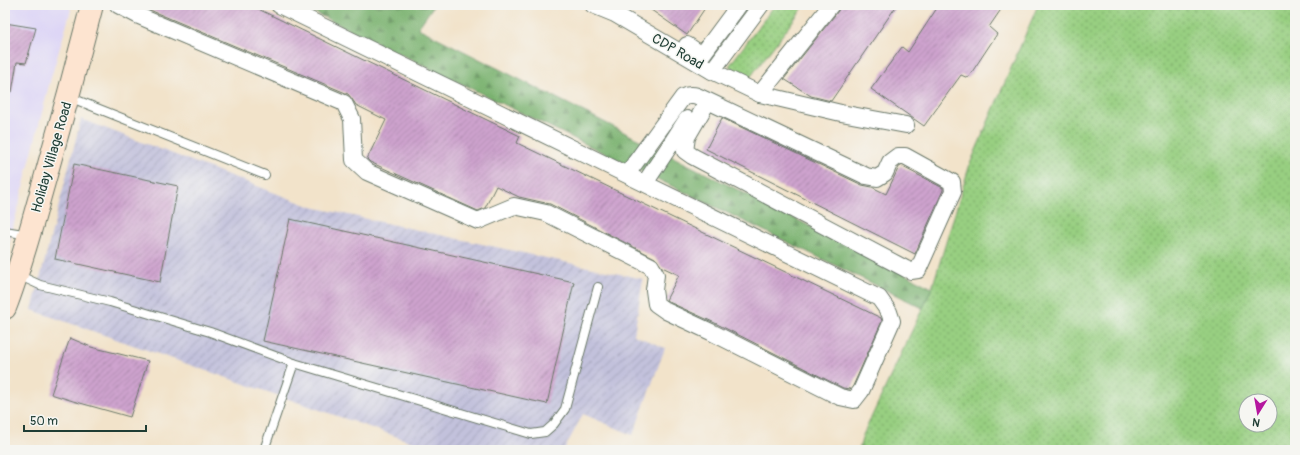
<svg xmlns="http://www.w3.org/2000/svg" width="1300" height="455" viewBox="0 0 1300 455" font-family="Pangolin,sans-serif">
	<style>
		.built { fill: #ddd5f6 }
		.industrial { fill: url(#industrial-furrows) }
		.grass { fill: url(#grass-dots); stroke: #5c865a; fill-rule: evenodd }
		.forest { fill: url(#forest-firs); stroke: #4c7852 }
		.building { fill: url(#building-hatch) }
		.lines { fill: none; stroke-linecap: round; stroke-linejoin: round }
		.lane-casing { stroke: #697768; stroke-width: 10 }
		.street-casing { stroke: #697768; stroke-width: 18 }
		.secondary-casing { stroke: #697768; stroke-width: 24 }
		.lane { stroke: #fff; stroke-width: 8 }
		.street { stroke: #fff; stroke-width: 16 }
		.secondary { stroke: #fde4d0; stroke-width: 22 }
		.labels { text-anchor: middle; stroke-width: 3; stroke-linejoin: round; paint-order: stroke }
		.street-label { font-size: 14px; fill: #1f3d34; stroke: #f6f6f2 }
	</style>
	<defs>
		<pattern id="industrial-furrows" width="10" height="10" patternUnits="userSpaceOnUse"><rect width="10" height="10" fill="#c2c1dc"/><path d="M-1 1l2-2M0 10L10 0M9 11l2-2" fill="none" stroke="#9d9eb3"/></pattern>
		<pattern id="grass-dots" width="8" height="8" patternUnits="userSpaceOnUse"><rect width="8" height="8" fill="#98cf81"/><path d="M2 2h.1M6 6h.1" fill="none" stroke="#7ba96a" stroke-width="1.8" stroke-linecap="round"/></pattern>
		<pattern id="forest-firs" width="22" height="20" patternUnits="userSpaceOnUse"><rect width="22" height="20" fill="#7ab26f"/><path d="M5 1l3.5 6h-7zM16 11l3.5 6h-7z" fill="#63925c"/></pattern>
		<pattern id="building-hatch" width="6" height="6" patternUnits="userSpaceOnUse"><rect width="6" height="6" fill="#cea3ce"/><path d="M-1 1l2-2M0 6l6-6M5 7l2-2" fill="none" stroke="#a786a8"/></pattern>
	</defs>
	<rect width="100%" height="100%" fill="#f6f6f2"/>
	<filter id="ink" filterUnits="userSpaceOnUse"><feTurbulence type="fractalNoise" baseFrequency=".025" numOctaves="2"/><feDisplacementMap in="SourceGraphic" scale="8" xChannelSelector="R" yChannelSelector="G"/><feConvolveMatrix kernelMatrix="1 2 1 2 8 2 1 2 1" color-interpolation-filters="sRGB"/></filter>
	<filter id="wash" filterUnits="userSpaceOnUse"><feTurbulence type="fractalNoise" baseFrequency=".012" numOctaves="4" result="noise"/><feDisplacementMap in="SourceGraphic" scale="16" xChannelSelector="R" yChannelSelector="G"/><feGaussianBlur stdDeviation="0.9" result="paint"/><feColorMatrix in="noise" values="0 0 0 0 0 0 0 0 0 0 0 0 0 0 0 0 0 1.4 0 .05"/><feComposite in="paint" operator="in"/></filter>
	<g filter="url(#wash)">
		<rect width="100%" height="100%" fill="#f2e3ca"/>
		<!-- built -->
		<polygon class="built" points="5,5 68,5 71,10 50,81 6,255"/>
		<!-- industrial -->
		<polygon class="industrial" points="81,119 312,207 643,279 634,335 665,348 633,435 583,414 564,450 435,450 32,310"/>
		<!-- grass -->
		<g class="grass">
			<polygon points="775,5 805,5 748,80 729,66"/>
			<path d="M 1038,5 L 1295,5 L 1295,450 L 859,450 L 863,435 L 932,288 L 970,164 ZM 1246,401 L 1270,401 L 1270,425 L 1246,425 Z"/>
		</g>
		<!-- forest -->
		<polygon class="forest" points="299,5 434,5 418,28 932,288 923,308"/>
		<g id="blocks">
			<!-- building -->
			<g class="building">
				<polygon points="138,5 250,5 520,136 517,143 881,318 882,321 853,386 850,389 843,388 715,323 671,303 666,300 679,275 662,267 655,258 550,204 519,197 496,186 485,208 478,211 370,162 367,159 386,120 356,105 352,99 348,94"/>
				<polygon points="644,5 707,5 687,35"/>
				<polygon points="840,5 897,5 831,101 811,96 784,79 838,11"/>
				<polygon points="939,5 1004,5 989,27 997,34 968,78 961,75 924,126 871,89 902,47 908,52"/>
				<polygon points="5,23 36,28 26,63 17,62 12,92 5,92"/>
				<polygon points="722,118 862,185 872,187 886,194 899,167 901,166 943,188 943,190 915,254 706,149"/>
				<polygon points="74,164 178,186 160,282 55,259"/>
				<polygon points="290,219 574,282 547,404 263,341"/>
				<polygon points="70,338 91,347 148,361 130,417 73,401 51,394"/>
			</g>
		</g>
	</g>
	<g filter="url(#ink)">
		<use href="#blocks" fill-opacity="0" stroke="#697768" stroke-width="1"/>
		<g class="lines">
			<!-- lane casing -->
			<g class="lane-casing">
				<g id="lane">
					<polyline points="69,97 265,175"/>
					<polyline points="5,231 29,235"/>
					<polyline points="18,275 40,285 110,302 210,332 294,363 531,434 545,432 554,424 565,409 598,287"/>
					<polyline points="264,450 294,363"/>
				</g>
			</g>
			<!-- street casing -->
			<g class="street-casing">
				<g id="street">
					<path d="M 118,5 L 139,16 L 344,103 L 352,119 L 354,160 L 367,172 L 478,221 L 514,206 L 546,213 L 651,266 L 656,275 L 654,290 L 656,304 L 666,311 L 711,332 L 840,397 L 854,400 L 861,391 L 892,321 L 889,312 L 879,298 C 679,200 479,103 279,5"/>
					<polyline points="593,5 615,14 712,71 761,5"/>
					<polyline points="687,45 702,55 739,5"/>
					<polyline points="712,71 760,94 831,5"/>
					<polyline points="760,94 841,113 906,125"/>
					<path d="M 627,174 L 683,97 C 692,92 699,97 708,101 L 866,176 L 877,178 L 885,173 L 890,162 L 898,156 L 905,156 L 952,182 L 953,192 L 918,270 L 911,271 L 906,269 L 692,156 L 685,151 L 687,137 L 708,101"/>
					<polyline points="645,183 669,147 687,119"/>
				</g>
			</g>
			<!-- secondary casing -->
			<g class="secondary-casing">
				<path id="secondary" d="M 5,308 C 21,267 32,224 44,182 C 61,123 77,64 92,5"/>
			</g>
			<!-- lane -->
			<use href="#lane" class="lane"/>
			<!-- street -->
			<use href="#street" class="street"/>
			<!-- secondary -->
			<use href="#secondary" class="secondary"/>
		</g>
	</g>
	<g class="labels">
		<!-- street labels -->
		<g class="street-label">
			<text transform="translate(678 51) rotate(30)" y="5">CDP Road</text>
			<text transform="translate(51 157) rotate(-74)" y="5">Holiday Village Road</text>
		</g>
	</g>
	<!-- margin -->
	<rect width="1300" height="455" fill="none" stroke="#f6f6f2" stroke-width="20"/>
	<!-- north arrow -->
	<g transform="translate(1258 413) rotate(191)"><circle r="19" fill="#f6f6f2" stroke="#a0aca6"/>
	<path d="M0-3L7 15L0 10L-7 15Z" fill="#b5179e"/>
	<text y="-6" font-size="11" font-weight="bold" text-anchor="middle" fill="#1f3d34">N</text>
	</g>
	<!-- scale -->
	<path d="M24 425v6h122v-6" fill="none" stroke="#1f3d34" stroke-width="2"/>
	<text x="30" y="425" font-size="12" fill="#1f3d34" stroke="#f6f6f2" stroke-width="3" paint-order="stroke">50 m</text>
</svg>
